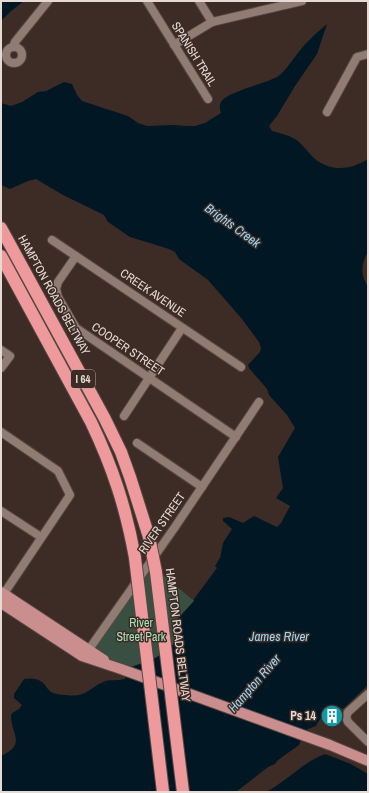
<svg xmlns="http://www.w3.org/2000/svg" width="369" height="793" viewBox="0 0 369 793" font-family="'Archivo Narrow',sans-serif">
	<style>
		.green { fill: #394f41 }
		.water { fill: #011824 }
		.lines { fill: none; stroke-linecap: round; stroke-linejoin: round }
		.minor-casing { stroke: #564742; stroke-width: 10 }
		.major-casing { stroke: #564742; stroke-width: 12 }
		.highway-casing { stroke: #564742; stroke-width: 14 }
		.minor { stroke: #917c74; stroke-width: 8 }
		.major { stroke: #c98e8d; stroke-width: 10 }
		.highway { stroke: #ee9a9d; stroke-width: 12 }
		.highway-bridge-casing { stroke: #564742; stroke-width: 14; stroke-linecap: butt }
		.highway-bridge { stroke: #ee9a9d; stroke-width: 12 }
		.labels { text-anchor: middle; stroke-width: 3; stroke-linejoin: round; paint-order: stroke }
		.shield { fill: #3d2c25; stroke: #b3a6a0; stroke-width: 1 }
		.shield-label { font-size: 11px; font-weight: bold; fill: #e6dad5 }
		.street-label { font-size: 12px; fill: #e6dad5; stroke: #3d2c25 }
		.park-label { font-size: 12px; fill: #a9e3bd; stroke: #3d2c25 }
		.poi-label { font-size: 12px; font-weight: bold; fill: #e6dad5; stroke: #3d2c25; text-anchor: end }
		.water-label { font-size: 13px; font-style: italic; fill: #99d6f7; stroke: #3d2c25 }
	</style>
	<rect width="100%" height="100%" fill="#3d2c25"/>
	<!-- green -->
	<polygon class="green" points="148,562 194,601 173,624 175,640 173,645 157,657 131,667 128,670 88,651"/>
	<!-- water -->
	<g class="water">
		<polygon points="1,1 24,1 11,11 1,21"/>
		<path d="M 327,24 L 317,54 L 295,86 L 277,116 L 269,126 L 272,131 C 279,133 288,135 295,139 C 303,144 308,153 315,159 C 331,172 351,170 368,159 L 368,252 C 361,263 360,276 368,286 L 368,685 L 343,709 C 331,703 321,716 316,726 L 308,729 L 304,733 L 299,745 L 278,760 L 275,764 L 268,767 L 236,792 L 1,792 L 1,756 C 27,744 11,734 11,716 L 12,713 L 19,709 L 22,705 L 14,698 L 14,694 L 24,679 C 30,678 37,678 42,682 C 46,685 48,691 53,693 C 57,694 62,695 66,695 C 85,698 88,689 103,682 C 109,679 118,681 125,679 L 128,670 L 131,667 L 153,660 L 173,645 L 175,640 L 173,624 L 194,601 L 194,599 L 217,568 L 215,566 L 220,558 L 223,543 L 232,529 L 223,521 L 223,518 L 229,517 L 243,523 L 254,516 L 277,527 L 281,523 L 290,506 L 276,498 L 283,488 L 278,457 L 295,428 L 287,415 L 269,395 L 267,389 L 249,368 L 248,365 L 260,352 L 261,348 L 259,342 L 242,319 L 208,280 L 179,259 L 175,252 L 169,249 L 130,237 L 108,222 L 104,215 L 63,195 L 36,179 L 28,181 L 10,189 L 1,185 L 1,103 L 11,106 L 22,102 L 38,92 L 46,91 L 64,82 L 72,84 L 77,95 L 82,101 L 128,116 L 138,123 L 147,126 L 173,125 L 187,126 L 195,126 L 205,123 L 221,113 C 220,109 219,105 221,102 C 227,92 264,84 277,77 C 285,72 289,64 295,57 C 304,44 315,34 327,24 Z"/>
		<path d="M 325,754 L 351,764 L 368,774 L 368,792 L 266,792 C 287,781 303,762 325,754 Z"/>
	</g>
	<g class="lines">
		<!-- minor casing -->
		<g class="minor-casing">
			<g id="minor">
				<polyline points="147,1 208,99"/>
				<polyline points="199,1 212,22"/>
				<polyline points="174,45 212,22 302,1"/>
				<polyline points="13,47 15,42 48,1"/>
				<circle cx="14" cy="55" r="8"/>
				<polyline points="327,112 357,57 368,54"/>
				<polyline points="52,240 241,367"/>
				<polyline points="76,256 58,282 56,289 58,297 76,328 236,437"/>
				<polyline points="1,350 10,356 1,368"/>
				<polyline points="124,416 182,328"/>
				<polyline points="1,432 58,471 70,495 1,598"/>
				<polyline points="137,443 202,487"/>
				<polyline points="1,511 41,537"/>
				<polyline points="85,655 175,527 259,402"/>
				<polyline points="368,694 348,712 346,717 348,722 368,742"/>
			</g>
		</g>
		<!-- major casing -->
		<g class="major-casing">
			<g id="major">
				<polyline points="1,592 104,660"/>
				<polyline points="1,603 82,656 121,669 330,745 368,761"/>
			</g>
		</g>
		<!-- highway casing -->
		<g class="highway-casing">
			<g id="highway">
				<polyline points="1,228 105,419 121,452 130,477 149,537"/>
				<path d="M 1,256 L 91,422 C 113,468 126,508 135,558"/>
			</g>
		</g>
		<!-- minor -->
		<use href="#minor" class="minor"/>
		<!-- major -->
		<use href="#major" class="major"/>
		<!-- highway -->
		<use href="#highway" class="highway"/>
		<!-- highway-bridge casing -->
		<g class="highway-bridge-casing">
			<g id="highway-bridge">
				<polyline points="149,537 156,572 183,792"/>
				<polyline points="135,558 163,792"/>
			</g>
		</g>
		<!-- highway-bridge -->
		<use href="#highway-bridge" class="highway-bridge"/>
	</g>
	<!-- icons -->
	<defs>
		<g id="building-disc" transform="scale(1.15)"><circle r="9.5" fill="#0f9aa8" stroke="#3d2c25"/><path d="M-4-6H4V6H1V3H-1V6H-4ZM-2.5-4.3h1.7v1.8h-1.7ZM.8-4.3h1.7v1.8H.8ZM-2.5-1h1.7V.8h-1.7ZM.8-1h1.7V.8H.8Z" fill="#fff"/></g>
	</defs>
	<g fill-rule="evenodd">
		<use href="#building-disc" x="332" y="716"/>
	</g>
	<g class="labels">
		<!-- shield labels -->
		<rect class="shield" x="71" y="370" width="24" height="18" rx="3"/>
		<g class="shield-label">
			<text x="83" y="383">I 64</text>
		</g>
		<!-- street labels -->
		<g class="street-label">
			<text transform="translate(194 54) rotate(58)" y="4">SPANISH TRAIL</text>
			<text transform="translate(153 293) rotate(34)" y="4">CREEK AVENUE</text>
			<text transform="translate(54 295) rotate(61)" y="4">HAMPTON ROADS BELTWAY</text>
			<text transform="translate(128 349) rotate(34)" y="4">COOPER STREET</text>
			<text transform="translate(162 523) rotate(-55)" y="4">RIVER STREET</text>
			<text transform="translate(178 635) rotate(83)" y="4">HAMPTON ROADS BELTWAY</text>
		</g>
		<!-- park labels -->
		<g class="park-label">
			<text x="141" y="627">River<tspan x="141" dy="14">Street Park</tspan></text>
		</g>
		<!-- poi labels -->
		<g class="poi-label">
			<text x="316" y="720">Ps 14</text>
		</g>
		<!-- water labels -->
		<g class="water-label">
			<text transform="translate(233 225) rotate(36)" y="5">Brights Creek</text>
			<text x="279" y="641">James River</text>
			<text transform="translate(254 683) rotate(-49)" y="5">Hampton River</text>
		</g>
	</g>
	<!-- border -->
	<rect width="369" height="793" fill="none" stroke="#e6dad5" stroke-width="4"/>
</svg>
